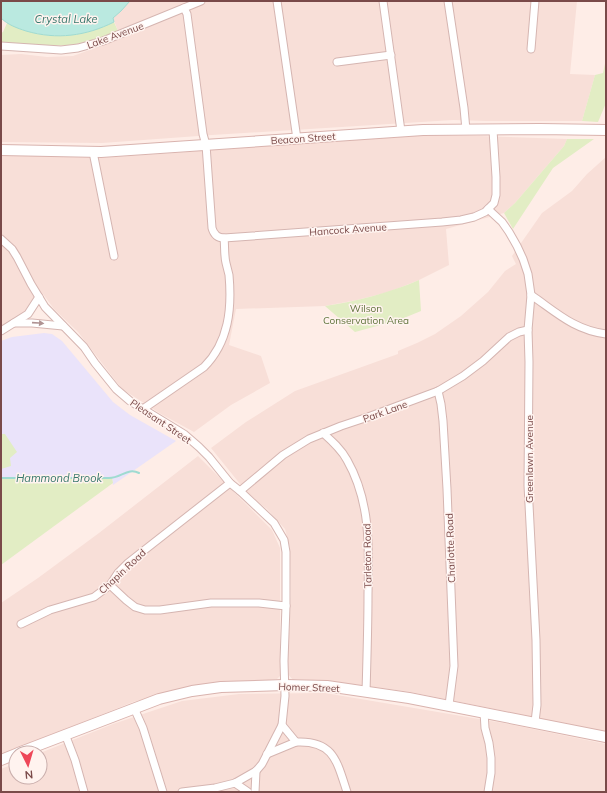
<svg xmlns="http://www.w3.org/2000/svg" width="607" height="793" viewBox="0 0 607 793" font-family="Mulish,sans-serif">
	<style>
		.residential { fill: #f8dfd8 }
		.education { fill: #eae3fa }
		.green { fill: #e2edc4 }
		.water { fill: #bae9e0; stroke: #9fdbd1 }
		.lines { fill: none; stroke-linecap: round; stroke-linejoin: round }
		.stream { stroke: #9fdbd1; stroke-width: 2 }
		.street-casing { stroke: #d5b5b1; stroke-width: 9 }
		.secondary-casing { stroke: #d9b3ae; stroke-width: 12 }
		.street { stroke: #fff; stroke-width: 7 }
		.secondary { stroke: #fff; stroke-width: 10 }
		.oneway { fill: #af9292 }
		.labels { text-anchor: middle; stroke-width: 3; stroke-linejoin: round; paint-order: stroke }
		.street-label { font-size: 10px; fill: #7a4a49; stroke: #fff3ef }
		.park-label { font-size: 10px; fill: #5f733b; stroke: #fff3ef }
		.water-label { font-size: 11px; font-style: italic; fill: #38786d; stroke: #fff3ef }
	</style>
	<rect width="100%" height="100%" fill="#feede7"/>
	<!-- residential -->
	<g class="residential">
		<polygon points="130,1 577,1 570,74 595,75 582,121 486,121 453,120 212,135 102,143 1,142 1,55 21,54 47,57 73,56 103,45 119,38 118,31 113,18 121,11"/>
		<polygon points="412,136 479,136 567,139 564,146 515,203 504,213 446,229 449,265 419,280 389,292 357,300 325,306 236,309 229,345 261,356 270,383 231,405 194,432 161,414 122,389 78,332 54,309 43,294 30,303 27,311 20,316 1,326 1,155 100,158 175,153 307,142"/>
		<polygon points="606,157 606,732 411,692 338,682 296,679 293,680 287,673 291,596 290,548 285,529 267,509 249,495 211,448 246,422 295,391 398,354 398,351 417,343 435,334 461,316 488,292 505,271 516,264 512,256 542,213 572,191 587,174"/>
		<polygon points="198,456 272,530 280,548 280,676 277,679 269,680 208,683 175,690 133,702 1,755 1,603 38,578 99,533"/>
		<polygon points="325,693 503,723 606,744 606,792 1,792 1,769 16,763 16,777 40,777 40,753 113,724 182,701 239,694"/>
	</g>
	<!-- education -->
	<polygon class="education" points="44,333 52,334 62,341 113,402 130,415 176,441 113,485 112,478 1,478 1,341 12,337"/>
	<!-- green -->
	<g class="green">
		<path d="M 114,22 L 118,31 C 104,37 91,41 76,44 C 52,48 26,44 1,42 L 1,33 L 3,32 L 7,23 C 46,41 76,40 114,22 Z"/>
		<polygon points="606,59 606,103 598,122 582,121 595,75 603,73"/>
		<polygon points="567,139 594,139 553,168 513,229 504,213 515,203 564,146"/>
		<path d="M 419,280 L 421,311 L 399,320 L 355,332 L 325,306 C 358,301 389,293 419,280 Z"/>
		<polygon points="1,434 5,434 17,452 10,458 11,466 1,469"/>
		<polygon points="1,478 112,478 113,483 1,565"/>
	</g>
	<!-- water -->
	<path class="water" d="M 1,1 L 130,1 L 121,11 L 113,18 L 114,22 C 86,36 57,40 26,31 C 17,28 8,25 1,18 Z"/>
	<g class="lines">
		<!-- stream -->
		<path class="stream" d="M 1,478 L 109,478 C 121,478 128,467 139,473"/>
		<!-- street casing -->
		<g class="street-casing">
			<g id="street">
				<polyline points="277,1 297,139"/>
				<polyline points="383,1 401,131"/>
				<polyline points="448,1 464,108 466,130"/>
				<path d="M 184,8 L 187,14 L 203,134 L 206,145 L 212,228 C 214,235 218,238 224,238 L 442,222 L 461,220 L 474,217 L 485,212 L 494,203 L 496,195 L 496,177 L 493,130"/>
				<polyline points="1,46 61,50 78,48 103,41 201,1"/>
				<polyline points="531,49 535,1"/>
				<polyline points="337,62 391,55"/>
				<polyline points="93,152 114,256"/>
				<polyline points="488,209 502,222 509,232 517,246 523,259 528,274 531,295 528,330 529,362 528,485 536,640 537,705 535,722"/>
				<path d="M 1,239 L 12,249 L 17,257 L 31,284 L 45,307 L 84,347 L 95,363 L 116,389 L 130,401 L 184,434 L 199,447 L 209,457 L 230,483 L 240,491 L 274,523 L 284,540 L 286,552 L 286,606 L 284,661 L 285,696 L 282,725 L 296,742 C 334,740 337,762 347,792"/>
				<path d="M 531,295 C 556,312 574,330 606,334"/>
				<polyline points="14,323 32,323 63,326"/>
				<polyline points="1,331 28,314 39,297"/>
				<polyline points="438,391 441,404 443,421 447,489 454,666 449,705"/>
				<path d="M 143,409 L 204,367 C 229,342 232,308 229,275 C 228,271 227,267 226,263 C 224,255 225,246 224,238"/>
				<path d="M 323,433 C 332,441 341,449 347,460 C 371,502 369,548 368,594 C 368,626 367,659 366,692"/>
				<polyline points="240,491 283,455 309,439 341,426 368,417 438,391 463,376 483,361 509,337 519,332 528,330"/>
				<polyline points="110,585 126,600 135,607 145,610 160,610 211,603 259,603 286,606"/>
				<polyline points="21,624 50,610 94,597 110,585 118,573 128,563 230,483"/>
				<polyline points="134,708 143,728 163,792"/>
				<polyline points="484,712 485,728 489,743 491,758 491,773 488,792"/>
				<polyline points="65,734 75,760 84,792"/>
				<polyline points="267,754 296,742"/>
				<polyline points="235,783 248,792"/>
				<polyline points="182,792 215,788 235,783 256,771 262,764 282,725"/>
				<polyline points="255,792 256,771"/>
			</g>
		</g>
		<!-- secondary casing -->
		<g class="secondary-casing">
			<g id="secondary">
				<polyline points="1,150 101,152 423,130 540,129 606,130"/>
				<polyline points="18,753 159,699 192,691 221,687 285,685 327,686 409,698 606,737"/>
				<polyline points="1,760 16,754"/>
			</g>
		</g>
		<!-- street -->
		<use href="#street" class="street"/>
		<!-- secondary -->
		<use href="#secondary" class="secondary"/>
	</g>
	<!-- one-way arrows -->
	<defs><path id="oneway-solid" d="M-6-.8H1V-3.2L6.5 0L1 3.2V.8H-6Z"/></defs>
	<use class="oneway" href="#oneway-solid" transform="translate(38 323) rotate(4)"/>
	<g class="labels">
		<!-- street labels -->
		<g class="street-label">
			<text transform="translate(115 35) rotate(-20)" y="4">Lake Avenue</text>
			<text transform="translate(303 138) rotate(-4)" y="4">Beacon Street</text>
			<text transform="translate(348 229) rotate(-4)" y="4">Hancock Avenue</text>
			<text transform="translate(385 411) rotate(-20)" y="4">Park Lane</text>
			<text transform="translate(161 421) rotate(34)" y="4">Pleasant Street</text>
			<text transform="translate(529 459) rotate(-90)" y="4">Greenlawn Avenue</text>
			<text transform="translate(450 548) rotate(-92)" y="4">Charlotte Road</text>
			<text transform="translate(367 556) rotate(-91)" y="4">Tarleton Road</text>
			<text transform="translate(122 571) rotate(-43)" y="4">Chapin Road</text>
			<text transform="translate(309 687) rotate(2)" y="4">Homer Street</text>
		</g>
		<!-- park labels -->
		<g class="park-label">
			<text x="366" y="312">Wilson<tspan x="366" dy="12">Conservation Area</tspan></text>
		</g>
		<!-- water labels -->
		<g class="water-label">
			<text x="66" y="23">Crystal Lake</text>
			<text x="59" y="482">Hammond Brook</text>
		</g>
	</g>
	<!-- border -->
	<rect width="607" height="793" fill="none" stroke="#7a4a49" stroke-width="4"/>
	<!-- north arrow -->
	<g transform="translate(28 765) rotate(175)"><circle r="19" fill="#fff3ef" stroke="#caafad"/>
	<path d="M0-3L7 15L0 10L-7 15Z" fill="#ee4658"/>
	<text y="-6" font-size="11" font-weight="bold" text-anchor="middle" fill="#7a4a49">N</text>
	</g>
</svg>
